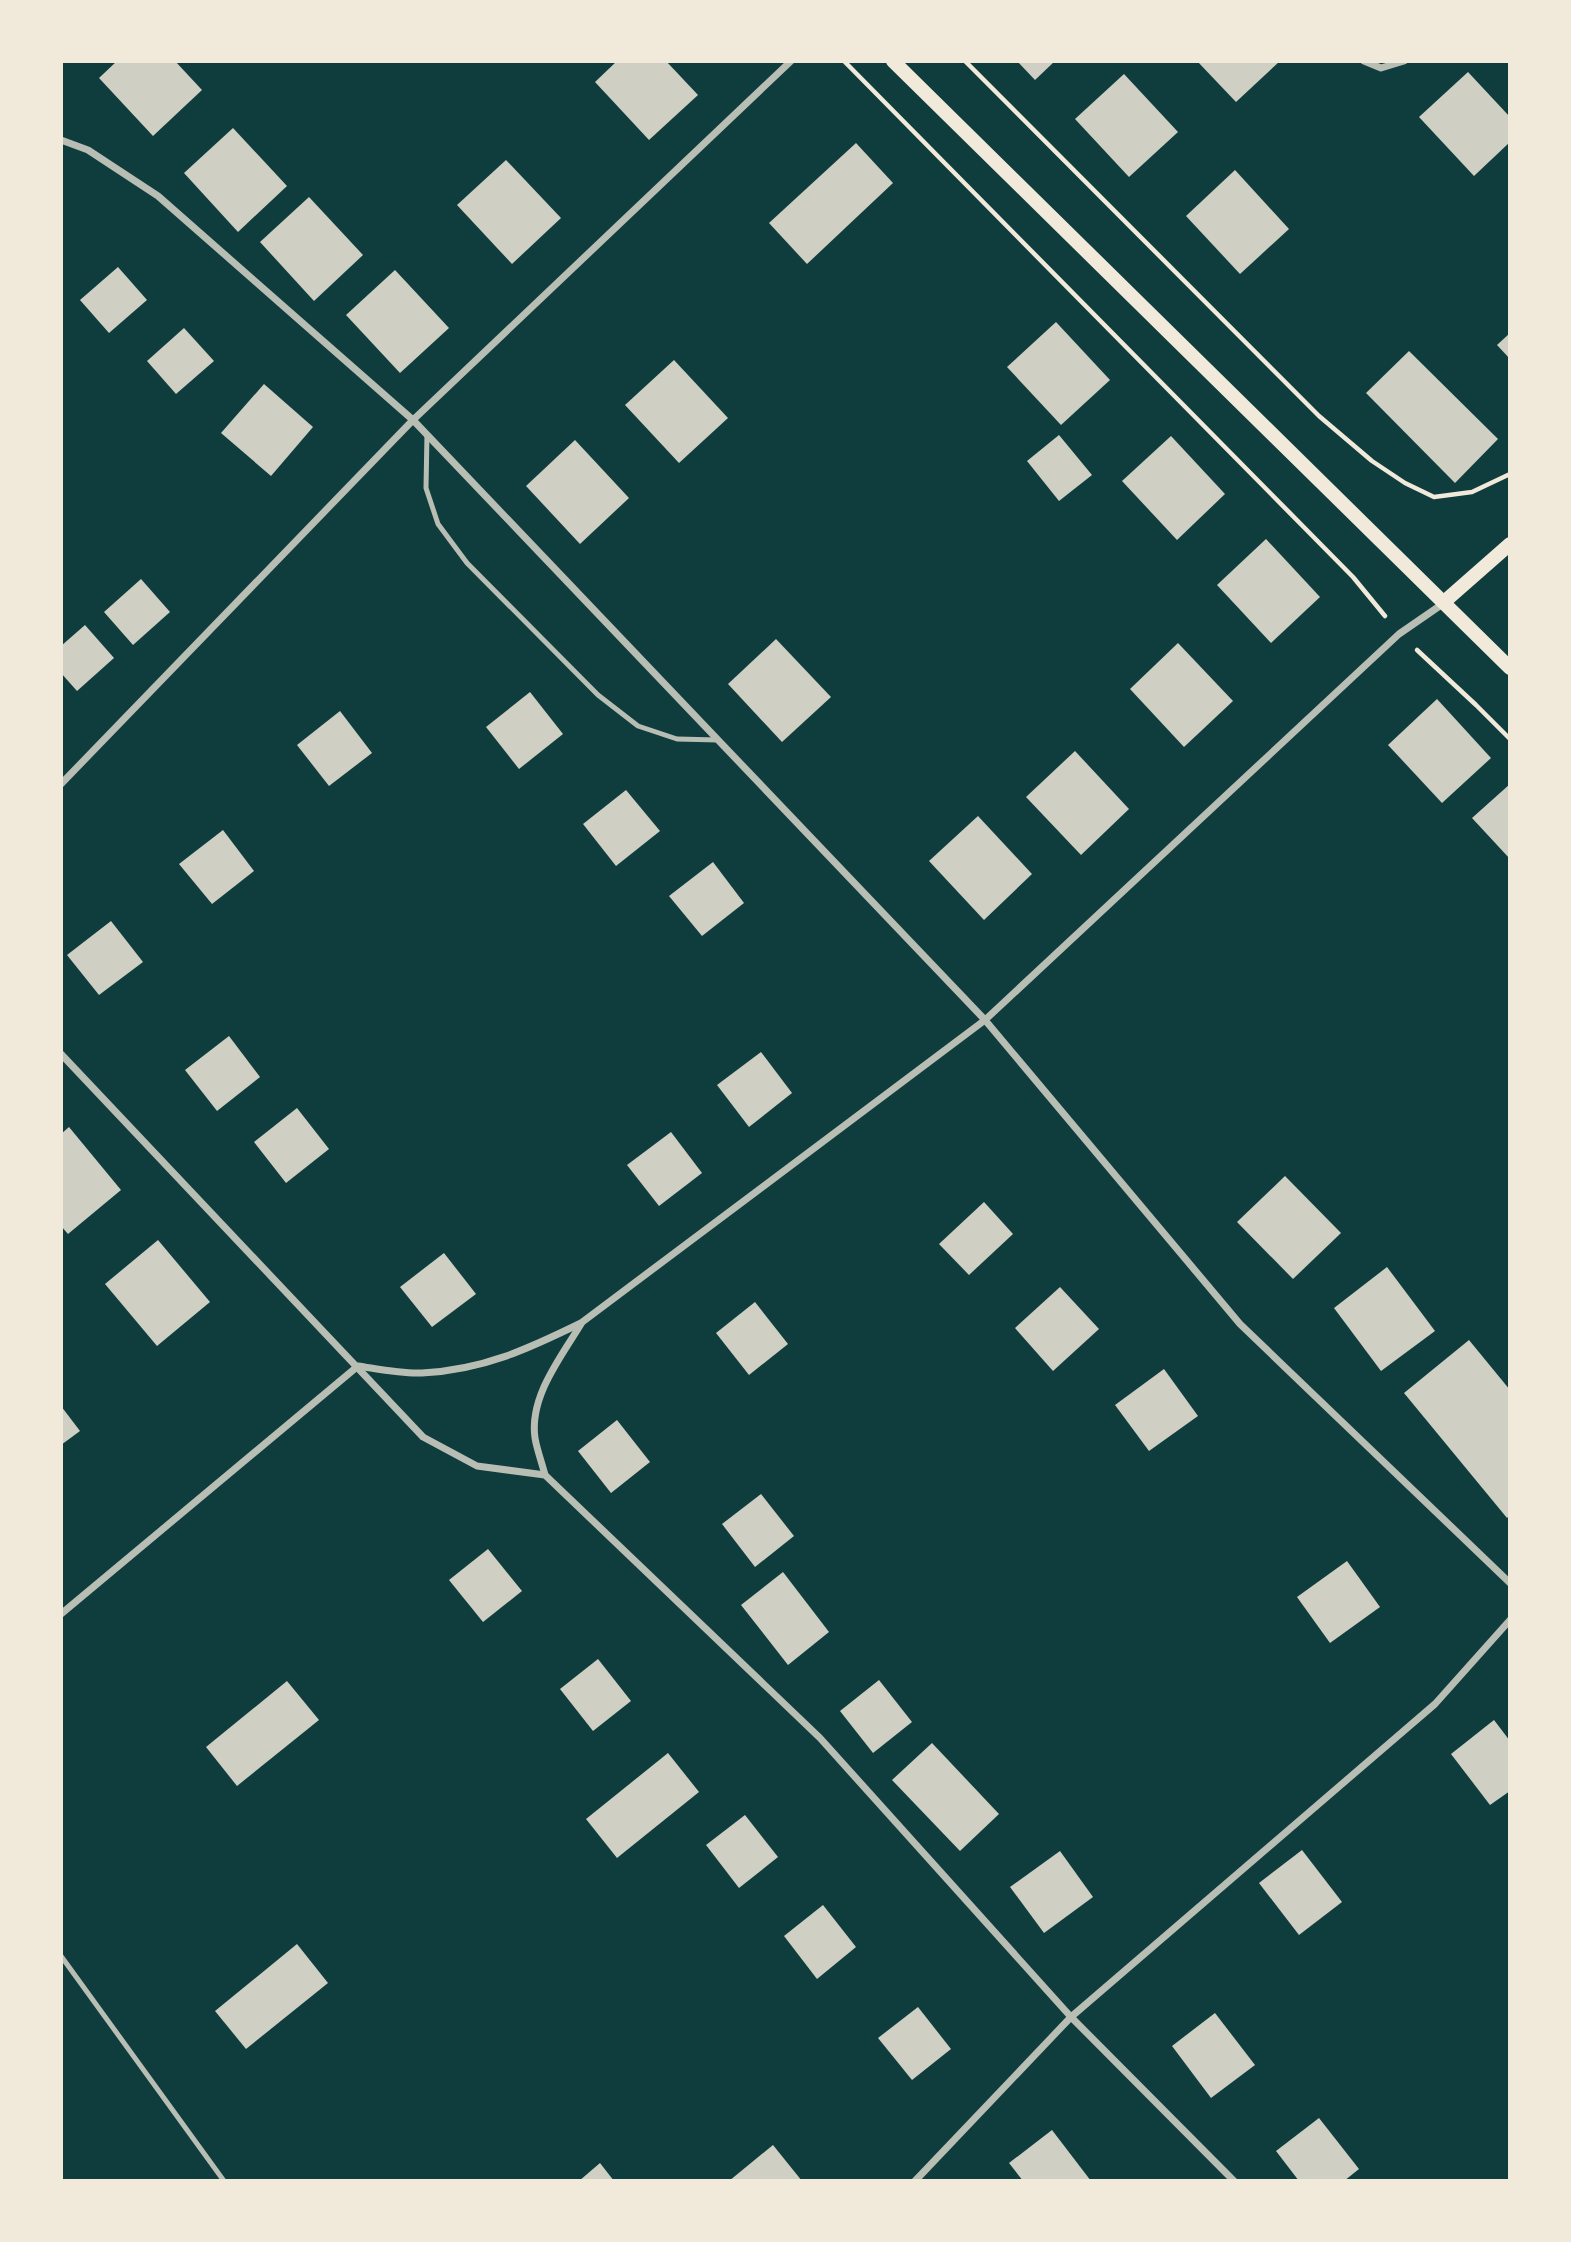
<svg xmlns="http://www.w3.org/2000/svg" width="1571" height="2242" viewBox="0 0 1571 2242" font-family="Arial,sans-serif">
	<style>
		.building { fill: #cfcfc3 }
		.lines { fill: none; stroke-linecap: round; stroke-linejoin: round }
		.path { stroke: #f1e9da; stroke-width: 4.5 }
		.service { stroke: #b8beb3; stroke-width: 5 }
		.minor { stroke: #b8beb3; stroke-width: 7 }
		.secondary { stroke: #f1e9da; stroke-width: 14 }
	</style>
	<rect width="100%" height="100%" fill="#0f3d3e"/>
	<!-- building -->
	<g class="building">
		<polygon points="117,61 175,61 202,90 153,136 99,78"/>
		<polygon points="617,61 666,61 698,95 649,140 595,82"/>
		<polygon points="1017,61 1055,61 1035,80"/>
		<polygon points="1197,61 1280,61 1236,102"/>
		<polygon points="1468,72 1510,117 1510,142 1474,176 1419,117"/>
		<polygon points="1124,74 1178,132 1129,177 1075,119"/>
		<polygon points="233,128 287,186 238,232 184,173"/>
		<polygon points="856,143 893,183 807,264 769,223"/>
		<polygon points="506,160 561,218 512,264 457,205"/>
		<polygon points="1235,170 1289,229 1240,274 1186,216"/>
		<polygon points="309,197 363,255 314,301 260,242"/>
		<polygon points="118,267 147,300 109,333 80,300"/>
		<polygon points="395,270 449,328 400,373 346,315"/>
		<polygon points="1056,322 1110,380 1061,425 1007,367"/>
		<polygon points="184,328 214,361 176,394 147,361"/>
		<polygon points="1510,333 1510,359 1497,345"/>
		<polygon points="1409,351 1498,439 1455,483 1366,393"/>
		<polygon points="674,360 728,418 679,463 625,405"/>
		<polygon points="264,384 313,427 271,476 221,433"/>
		<polygon points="1059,435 1092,475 1059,501 1027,461"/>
		<polygon points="1171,436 1225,494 1177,540 1122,481"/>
		<polygon points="575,440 629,498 580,544 526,486"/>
		<polygon points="1266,539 1320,597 1271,643 1217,585"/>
		<polygon points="141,579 170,612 133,645 104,612"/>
		<polygon points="85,625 114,658 77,691 61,673 61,646"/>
		<polygon points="776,639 831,697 782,742 728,684"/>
		<polygon points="1178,643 1233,701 1184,747 1130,689"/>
		<polygon points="530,692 563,734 519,769 486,727"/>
		<polygon points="1437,699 1491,758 1442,803 1388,745"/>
		<polygon points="340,711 372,753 329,786 297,745"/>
		<polygon points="1075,751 1129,809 1081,855 1026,797"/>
		<polygon points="1510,784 1510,859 1472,818"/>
		<polygon points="626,790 660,831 616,866 583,824"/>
		<polygon points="978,816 1032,874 984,920 929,861"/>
		<polygon points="223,830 254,871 212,904 179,864"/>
		<polygon points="713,862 744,903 702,936 669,896"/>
		<polygon points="111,921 143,962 99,995 67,955"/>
		<polygon points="229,1036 260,1077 217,1111 185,1070"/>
		<polygon points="761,1052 792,1093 749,1127 717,1085"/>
		<polygon points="297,1108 329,1149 286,1183 254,1142"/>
		<polygon points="69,1127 121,1190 68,1234 61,1226 61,1134"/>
		<polygon points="671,1132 702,1173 659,1206 627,1165"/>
		<polygon points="1285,1176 1341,1233 1293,1279 1237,1222"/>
		<polygon points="984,1202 1013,1234 969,1275 939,1244"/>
		<polygon points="158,1240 210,1302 157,1346 105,1284"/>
		<polygon points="444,1253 476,1294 432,1327 400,1287"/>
		<polygon points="1387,1267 1435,1331 1381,1371 1334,1308"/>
		<polygon points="1060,1287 1099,1329 1053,1371 1015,1328"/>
		<polygon points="755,1302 788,1344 749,1375 716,1333"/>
		<polygon points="1469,1340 1510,1390 1510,1515 1507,1518 1404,1393"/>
		<polygon points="1164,1369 1198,1416 1149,1451 1115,1405"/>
		<polygon points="61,1406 80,1431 61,1445"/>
		<polygon points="617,1420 650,1462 611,1493 578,1451"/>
		<polygon points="761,1494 794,1536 755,1567 722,1524"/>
		<polygon points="488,1549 522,1591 483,1622 449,1580"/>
		<polygon points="1347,1561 1380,1607 1330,1643 1297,1597"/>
		<polygon points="783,1572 829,1632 788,1665 741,1605"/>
		<polygon points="598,1659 631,1701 593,1731 560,1689"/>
		<polygon points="879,1680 912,1722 873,1753 840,1711"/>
		<polygon points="287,1681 319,1720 237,1786 206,1747"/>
		<polygon points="1494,1720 1510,1741 1510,1791 1490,1805 1451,1754"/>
		<polygon points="932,1743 999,1814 960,1851 892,1780"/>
		<polygon points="668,1753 699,1792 617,1858 586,1819"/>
		<polygon points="745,1815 778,1857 739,1888 706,1845"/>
		<polygon points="1302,1850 1342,1902 1299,1935 1259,1883"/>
		<polygon points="1060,1851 1093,1897 1044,1933 1010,1887"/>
		<polygon points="823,1905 856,1947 817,1979 784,1936"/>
		<polygon points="297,1944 328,1983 246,2049 215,2011"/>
		<polygon points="918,2007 951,2049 912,2080 878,2038"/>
		<polygon points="1215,2013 1255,2065 1211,2098 1172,2046"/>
		<polygon points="1319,2118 1359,2169 1344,2181 1299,2181 1276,2151"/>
		<polygon points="1052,2130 1091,2181 1023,2181 1009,2163"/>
		<polygon points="773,2145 802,2181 729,2181"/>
		<polygon points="600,2163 614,2181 579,2181"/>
	</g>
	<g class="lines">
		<!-- path -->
		<g class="path">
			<polyline points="844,61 1353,577 1385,616"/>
			<polyline points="965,61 1319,416 1372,461 1405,483 1434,497 1472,492 1510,474"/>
			<polyline points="1417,650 1476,705 1510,739"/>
		</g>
		<!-- service -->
		<g class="service">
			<polyline points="427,434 426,488 438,524 467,563 598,695 638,726 677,739 718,740"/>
			<polyline points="61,1956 224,2181"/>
		</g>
		<!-- minor -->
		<g class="minor">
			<polyline points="1364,61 1381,68 1404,61"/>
			<polyline points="61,140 88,150 158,196 413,420 985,1020 1240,1324 1510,1583"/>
			<polyline points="61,784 413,420 791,61"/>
			<polyline points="61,1054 423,1437 477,1466 545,1475 820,1738 1071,2017 1234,2181"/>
			<path d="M 545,1475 C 542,1463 537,1450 535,1438 C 529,1397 561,1357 581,1324"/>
			<path d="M 61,1614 L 358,1366 C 378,1369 401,1374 422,1373 C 483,1370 528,1349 581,1323 L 985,1020 L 1399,634 L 1444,603"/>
			<polyline points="915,2181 1071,2017 1435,1704 1510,1620"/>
		</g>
		<!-- secondary -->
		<g class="secondary">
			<polyline points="893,61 1510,668"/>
			<polyline points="1444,602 1510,544"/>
		</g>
	</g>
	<!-- border -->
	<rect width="1571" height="2242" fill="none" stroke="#f1e9da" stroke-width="126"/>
</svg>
